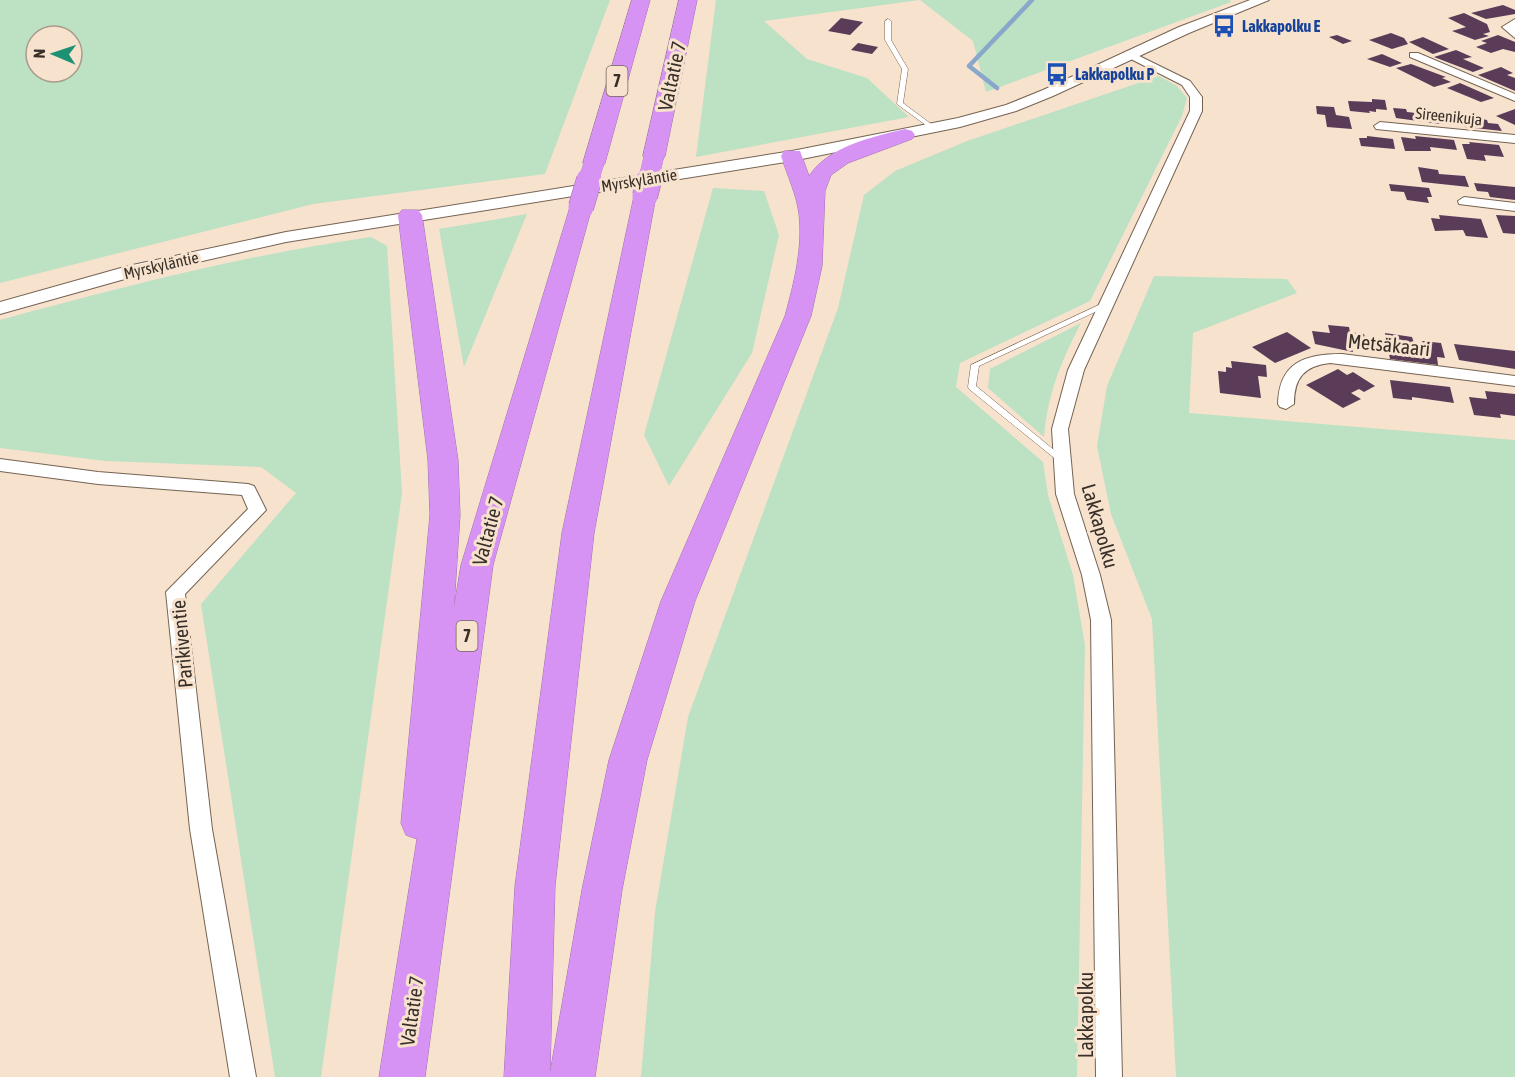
<svg xmlns="http://www.w3.org/2000/svg" width="1515" height="1077" viewBox="0 0 1515 1077" font-family="'Asap Condensed',sans-serif">
	<style>
		.green { fill: #bce1c3; fill-rule: evenodd }
		.lines { fill: none; stroke-linecap: round; stroke-linejoin: round }
		.stream { stroke: #89a7ca; stroke-width: 4.5 }
		.building { fill: #5b3c58 }
		.lane-casing { stroke: #756351; stroke-width: 1 }
		.street-casing { stroke: #756351; stroke-width: 2 }
		.secondary-casing { stroke: #756351; stroke-width: 2 }
		.highway-casing { stroke: #9f70ad; stroke-width: 1 }
		.lane { fill: #fff; fill-rule: evenodd }
		.street { fill: #fff; fill-rule: evenodd }
		.secondary { fill: #fff; fill-rule: evenodd }
		.highway { fill: #d793f4; fill-rule: evenodd }
		.highway-bridge-far1-casing { stroke: #9f70ad; stroke-width: 20; stroke-linecap: butt }
		.highway-bridge-casing { stroke: #9f70ad; stroke-width: 26; stroke-linecap: butt }
		.highway-bridge-far1 { stroke: #d793f4; stroke-width: 20 }
		.highway-bridge { stroke: #d793f4; stroke-width: 25 }
		.labels { text-anchor: middle; stroke-width: 6; stroke-linejoin: round; paint-order: stroke }
		.far-transit-label { font-size: 16px; font-weight: bold; fill: #164399; stroke: #f7e2ce; text-anchor: start }
		.far-street-label { font-size: 16px; fill: #372f28; stroke: #f7e2ce }
		.shield { fill: #f7e2ce; stroke: #71655a; stroke-width: 1.5 }
		.shield-label { font-size: 18px; font-weight: bold; fill: #372f28 }
		.street-label { font-size: 20px; fill: #372f28; stroke: #f7e2ce }
	</style>
	<rect width="100%" height="100%" fill="#f7e2ce"/>
	<!-- green -->
	<g class="green">
		<path d="M 0,0 L 610,0 L 545,174 L 313,204 L 0,283 ZM 36,36 L 72,36 L 72,72 L 36,72 Z"/>
		<polygon points="716,0 1230,0 1231,2 986,92 973,41 920,0 764,21 807,59 867,78 909,117 696,157"/>
		<polygon points="1159,76 1177,86 1187,98 1182,116 1090,301 960,363 956,387 1043,462 1048,495 1073,575 1085,645 1077,1077 641,1077 655,912 688,717 838,308 864,195 895,171 967,141"/>
		<polygon points="713,188 764,191 779,235 752,353 669,486 644,435"/>
		<polygon points="527,214 464,367 439,229"/>
		<path d="M 371,237 L 387,246 L 402,493 L 321,1077 L 275,1077 L 201,604 L 296,493 L 261,467 L 106,461 L 0,448 L 0,320 C 122,287 245,255 371,237 Z"/>
		<polygon points="1154,276 1287,279 1297,293 1193,333 1189,413 1515,440 1515,1077 1176,1077 1152,619 1111,514 1097,446 1107,386"/>
		<path d="M 1081,323 C 1061,362 1048,392 1044,437 L 988,388 L 990,369 Z"/>
	</g>
	<g class="lines">
		<!-- stream -->
		<polyline class="stream" points="997,88 969,66 1032,0"/>
	</g>
	<!-- building -->
	<g class="building">
		<polygon points="1503,5 1515,10 1515,14 1486,19 1471,13"/>
		<polygon points="1464,13 1487,24 1490,32 1483,34 1489,36 1475,40 1452,31 1466,27 1448,18"/>
		<polygon points="841,18 863,22 850,35 828,31"/>
		<polygon points="1391,33 1404,38 1408,44 1392,49 1369,40"/>
		<polygon points="1337,35 1352,41 1343,44 1329,37"/>
		<polygon points="1498,35 1515,42 1515,52 1503,49 1491,53 1476,47 1487,43 1481,41"/>
		<polygon points="1423,37 1449,49 1433,54 1409,42"/>
		<polygon points="858,43 878,47 872,54 851,50"/>
		<polygon points="1456,50 1472,57 1463,59 1484,68 1473,72 1434,57"/>
		<polygon points="1382,54 1402,63 1390,67 1367,59"/>
		<polygon points="1411,64 1446,77 1442,78 1451,82 1434,87 1396,68"/>
		<polygon points="1501,67 1513,73 1507,75 1515,78 1515,91 1478,75"/>
		<polygon points="1460,83 1494,98 1481,102 1447,88"/>
		<polygon points="1372,99 1385,100 1387,110 1376,109 1376,112 1369,111 1370,113 1350,111 1348,101 1372,102"/>
		<polygon points="1316,106 1334,107 1336,115 1349,117 1352,129 1327,127 1325,115 1317,114"/>
		<polygon points="1393,108 1406,109 1407,112 1436,115 1440,124 1396,118"/>
		<polygon points="1515,109 1515,125 1496,116"/>
		<polygon points="1448,112 1487,120 1488,123 1498,124 1502,131 1465,127 1463,124 1453,123"/>
		<polygon points="1367,136 1393,139 1395,149 1361,146 1359,138 1367,138"/>
		<polygon points="1415,136 1454,140 1457,150 1430,147 1431,151 1405,151 1401,137 1416,139"/>
		<polygon points="1469,142 1499,145 1504,157 1484,155 1486,161 1467,159 1462,144 1470,144"/>
		<polygon points="1418,167 1438,170 1439,174 1465,176 1469,187 1422,182"/>
		<polygon points="1474,183 1515,187 1515,200 1490,197 1488,192 1477,191"/>
		<polygon points="1389,184 1429,188 1432,197 1427,197 1429,203 1407,200 1404,192 1391,191"/>
		<polygon points="1439,215 1481,219 1488,238 1466,236 1463,230 1435,231 1431,218 1440,219"/>
		<polygon points="1496,215 1515,216 1515,234 1503,233"/>
		<polygon points="1328,325 1349,327 1350,332 1364,334 1368,347 1351,345 1353,352 1315,344 1312,331 1330,333"/>
		<polygon points="1287,332 1311,348 1275,363 1252,347"/>
		<polygon points="1385,333 1412,337 1414,343 1423,344 1422,341 1441,343 1445,358 1437,357 1438,365 1390,359"/>
		<polygon points="1454,344 1515,351 1515,369 1459,360"/>
		<polygon points="1231,361 1266,365 1267,377 1258,376 1261,398 1220,393 1218,371 1226,372 1226,367 1232,368"/>
		<polygon points="1338,369 1347,375 1353,372 1375,386 1364,392 1359,389 1351,393 1361,399 1343,408 1306,385"/>
		<polygon points="1390,380 1450,387 1454,403 1412,397 1412,400 1393,398"/>
		<polygon points="1485,391 1515,394 1515,416 1500,414 1501,418 1474,415 1469,397 1487,399"/>
	</g>
	<g class="lines">
		<!-- lane casing -->
		<g class="lane-casing">
			<g id="lane">
				<polygon points="888,19 891,21 891,40 908,69 903,103 935,127 935,129 931,129 897,104 902,69 885,40 885,21"/>
				<polygon points="1103,303 1106,303 1110,305 979,366 976,386 1065,459 1064,461 1058,461 969,389 968,387 971,365"/>
			</g>
		</g>
		<!-- street casing -->
		<g class="street-casing">
			<g id="street">
				<polygon points="1515,19 1515,38 1502,27"/>
				<polygon points="1129,51 1190,81 1202,97 1202,111 1084,370 1068,429 1074,494 1100,575 1111,620 1122,1077 1096,1077 1091,620 1082,575 1056,494 1052,429 1068,370 1190,111 1190,97 1182,85 1125,56 1125,52"/>
				<polygon points="1410,53 1418,53 1515,94 1515,101 1410,57"/>
				<polygon points="1380,122 1515,135 1515,143 1376,129 1374,126"/>
				<polygon points="1464,197 1515,203 1515,211 1459,204 1458,201"/>
				<path d="M 1342,354 L 1515,376 L 1515,386 L 1330,363 C 1304,366 1294,378 1294,404 L 1286,409 L 1280,407 L 1278,404 C 1279,362 1305,354 1342,354 Z"/>
				<polygon points="0,459 98,472 248,484 254,486 266,510 185,594 212,829 256,1077 230,1077 190,829 166,592 248,509 242,495 98,484 0,471"/>
			</g>
		</g>
		<!-- secondary casing -->
		<g class="secondary-casing">
			<polygon id="secondary" points="1250,0 1269,0 1189,33 1053,96 1016,111 960,127 792,161 286,242 132,277 0,314 0,302 128,266 286,232 792,151 958,118 1006,105 1043,90 1179,27"/>
		</g>
		<!-- highway casing -->
		<g class="highway-casing">
			<g id="highway">
				<polygon points="632,0 650,0 605,163 602,168 586,168 583,163"/>
				<polygon points="679,0 697,0 665,156 662,161 646,161 643,156"/>
				<path d="M 905,129 L 912,131 L 915,135 L 912,139 L 848,163 L 831,175 L 825,191 L 822,266 L 811,316 L 695,601 L 647,760 L 622,890 L 595,1077 L 504,1077 L 515,886 L 562,533 L 634,196 L 637,191 L 653,191 L 656,196 L 594,533 L 555,886 L 550,1073 L 582,890 L 609,760 L 661,601 L 785,316 C 794,283 803,248 799,214 C 797,196 787,174 781,156 L 784,151 L 800,151 L 809,176 C 829,146 872,137 905,129 Z"/>
				<polygon points="581,200 589,202 592,207 493,565 425,1077 379,1077 417,839 406,835 401,823 430,515 428,460 398,215 402,210 418,210 422,215 458,460 460,515 454,607 461,565 570,207 573,202"/>
			</g>
		</g>
		<!-- lane -->
		<use href="#lane" class="lane"/>
		<!-- street -->
		<use href="#street" class="street"/>
		<!-- secondary -->
		<use href="#secondary" class="secondary"/>
		<!-- highway -->
		<use href="#highway" class="highway"/>
		<!-- highway-bridge-far1 casing -->
		<g class="highway-bridge-far1-casing">
			<g id="highway-bridge-far1">
				<polyline points="588,182 594,163"/>
				<polyline points="648,182 654,156"/>
			</g>
		</g>
		<!-- highway-bridge casing -->
		<g class="highway-bridge-casing">
			<g id="highway-bridge">
				<polyline points="645,196 649,180"/>
				<polyline points="581,207 589,180"/>
			</g>
		</g>
		<!-- highway-bridge-far1 -->
		<use href="#highway-bridge-far1" class="highway-bridge-far1"/>
		<!-- highway-bridge -->
		<use href="#highway-bridge" class="highway-bridge"/>
	</g>
	<!-- icons -->
	<defs>
		<g id="bus-bare" transform="scale(1.8)"><path d="M-5-6H5V4H4V6H2V4H-2V6H-4V4H-5ZM-3.5-4V0h7V-4ZM-3.5 1.2v1.5H-2V1.2ZM2 1.2v1.5H3.5V1.2Z" fill="#1a4fb4" stroke="#f7e2ce" stroke-width="2.5" paint-order="stroke"/></g>
	</defs>
	<g fill-rule="evenodd">
		<use href="#bus-bare" x="1224" y="26"/>
		<use href="#bus-bare" x="1057" y="74"/>
	</g>
	<g class="labels">
		<!-- far-transit labels -->
		<g class="far-transit-label">
			<text x="1242" y="32">Lakkapolku E</text>
			<text x="1075" y="80">Lakkapolku P</text>
		</g>
		<!-- far-street labels -->
		<g class="far-street-label">
			<text transform="translate(1449 116) rotate(6)" y="6">Sireenikuja</text>
			<text transform="translate(639 180) rotate(-9)" y="6">Myrskyläntie</text>
			<text transform="translate(161 265) rotate(-13)" y="6">Myrskyläntie</text>
		</g>
		<!-- shield labels -->
		<g class="shield">
			<rect x="606.5" y="66" width="21" height="30" rx="4.5"/>
			<rect x="456.5" y="621" width="21" height="30" rx="4.5"/>
		</g>
		<g class="shield-label">
			<text x="617" y="87">7</text>
			<text x="467" y="642">7</text>
		</g>
		<!-- street labels -->
		<g class="street-label">
			<text transform="translate(672 76) rotate(-78)" y="7">Valtatie 7</text>
			<text transform="translate(1389 345) rotate(6)" y="7">Metsäkaari</text>
			<text transform="translate(1100 526) rotate(74)" y="7">Lakkapolku</text>
			<text transform="translate(488 531) rotate(-75)" y="7">Valtatie 7</text>
			<text transform="translate(182 644) rotate(-95)" y="7">Parikiventie</text>
			<text transform="translate(412 1011) rotate(-82)" y="7">Valtatie 7</text>
			<text transform="translate(1086 1015) rotate(-90)" y="7">Lakkapolku</text>
		</g>
	</g>
	<!-- north arrow -->
	<g transform="translate(54 54) rotate(272)"><circle r="28" fill="#f7e2ce" stroke="#aa9a8c" stroke-width="1.5"/>
	<path d="M0-4.5L10 22L0 15L-10 22Z" fill="#1e9174"/>
	<text y="-9" font-size="16" font-weight="bold" text-anchor="middle" fill="#372f28">N</text>
	</g>
</svg>
